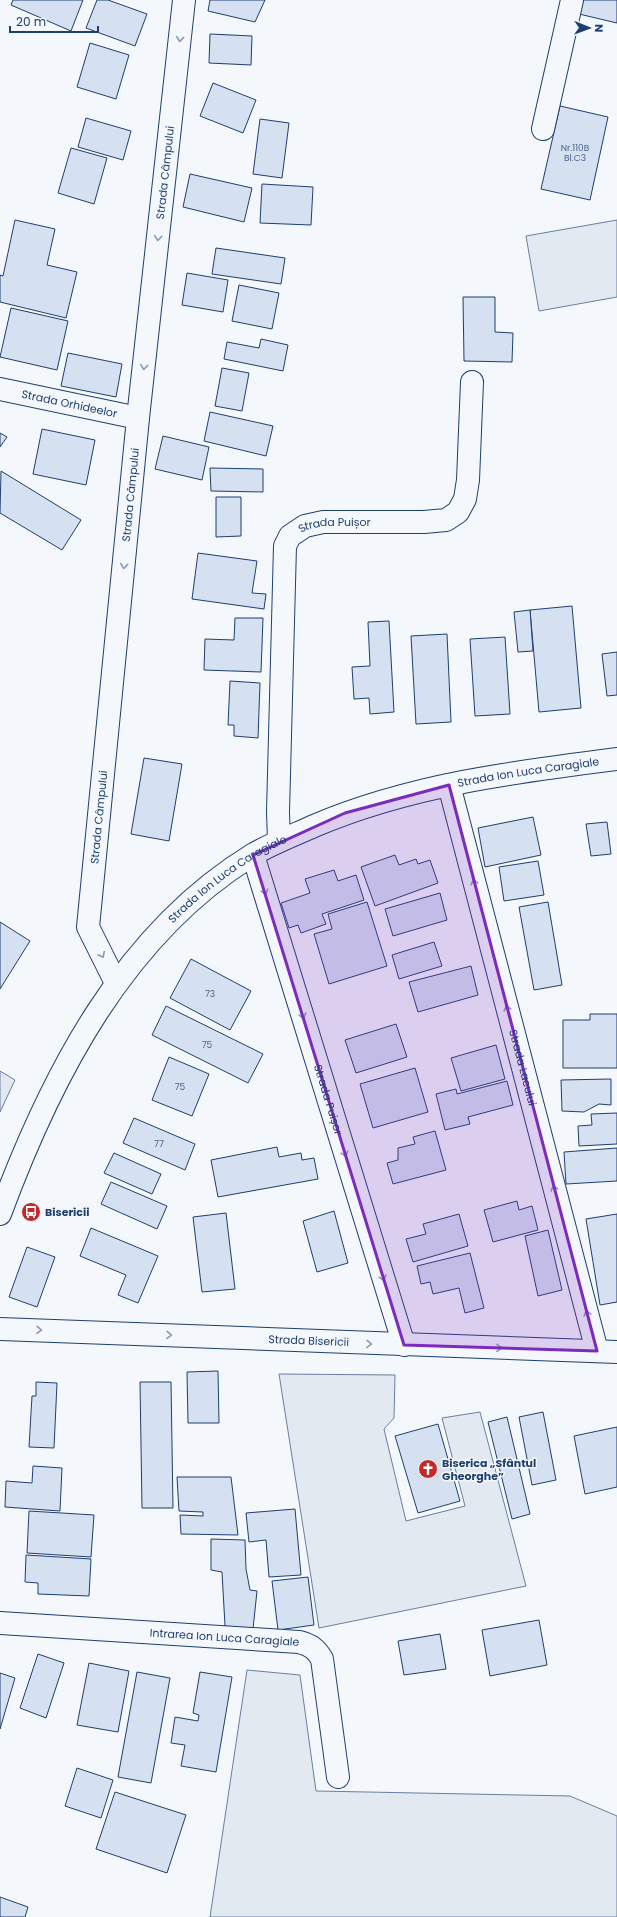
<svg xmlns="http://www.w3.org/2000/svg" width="617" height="1917" viewBox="0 0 617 1917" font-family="Poppins,sans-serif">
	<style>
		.green { fill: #e3e9f0; stroke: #687fa3 }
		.parking { fill: #e3e8f0; stroke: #687fa3 }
		.building { fill: #d5e0f0; stroke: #1d3f73 }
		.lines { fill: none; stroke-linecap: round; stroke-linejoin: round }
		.street-casing { stroke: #1d3f73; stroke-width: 24 }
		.secondary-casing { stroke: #1d3f73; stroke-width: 24 }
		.street { stroke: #f4f7fb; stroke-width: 22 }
		.secondary { stroke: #f4f7fb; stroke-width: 22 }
		.oneway { stroke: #889bb7 }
		.marked { fill: #7b2cbf; fill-opacity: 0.2; stroke: #7b2cbf; stroke-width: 3; stroke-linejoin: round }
		.labels { text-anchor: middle; stroke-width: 3; stroke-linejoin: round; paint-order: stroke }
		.number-label { font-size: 9px; fill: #4b6792 }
		.street-label { font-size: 11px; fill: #1d3f73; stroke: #f4f7fb }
		.poi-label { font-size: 11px; font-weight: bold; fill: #1d3f73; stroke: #f4f7fb; text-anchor: start }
	</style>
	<rect width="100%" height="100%" fill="#f4f7fb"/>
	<!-- green -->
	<g class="green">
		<polygon points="617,220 617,297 539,311 526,236"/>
		<polygon points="279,1374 395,1375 394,1418 384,1429 406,1521 465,1506 442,1418 480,1412 526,1586 319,1628"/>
		<polygon points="247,1670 300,1675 316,1791 570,1796 617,1816 617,1917 210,1917"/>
	</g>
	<!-- parking -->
	<polygon class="parking" points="0,1071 15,1080 0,1112"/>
	<!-- building -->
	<g class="building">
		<polygon points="13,0 83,0 71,31 11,5"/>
		<polygon points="97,0 108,0 147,14 135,46 86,28"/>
		<polygon points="210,0 265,0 255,22 208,11"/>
		<polygon points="583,0 617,0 617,23 579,14"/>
		<polygon points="210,34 252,36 251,65 209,63"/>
		<polygon points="90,43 129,55 116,99 77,87"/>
		<polygon points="213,83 256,100 243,133 200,116"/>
		<polygon points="560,106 608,117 590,200 541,189"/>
		<polygon points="86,118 131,131 123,160 78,147"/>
		<polygon points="260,119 289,123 282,178 253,174"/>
		<polygon points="71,148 107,158 94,204 58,193"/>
		<polygon points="190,174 252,188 244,222 183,207"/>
		<polygon points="262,184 313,187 311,225 260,223"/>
		<polygon points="15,220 55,229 47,265 77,272 66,318 0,302 0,275 3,276"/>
		<polygon points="216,248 285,258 281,284 212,274"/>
		<polygon points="187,273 228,280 223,312 182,305"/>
		<polygon points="239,285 279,293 272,329 232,321"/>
		<polygon points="463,297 495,297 495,332 513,333 512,362 464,361"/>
		<polygon points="11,308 68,321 57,370 0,357"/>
		<polygon points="261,339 288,345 283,371 224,359 227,342 259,348"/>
		<polygon points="68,353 122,364 116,397 61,386"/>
		<polygon points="222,368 249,373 242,411 215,406"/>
		<polygon points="210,412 273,426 266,456 204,441"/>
		<polygon points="42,429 95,440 86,485 33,474"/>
		<polygon points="0,433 7,437 0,447"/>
		<polygon points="163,436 209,447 202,480 155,469"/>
		<polygon points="210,468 263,469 263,492 211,491"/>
		<polygon points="1,471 81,520 62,550 0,513"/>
		<polygon points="216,497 241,497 241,536 216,537"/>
		<polygon points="198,553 257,561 252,593 266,594 264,609 192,599"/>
		<polygon points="572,606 581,708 539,712 530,610"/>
		<polygon points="530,610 533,651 518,652 514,612"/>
		<polygon points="235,618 263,618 261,672 204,670 205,639 234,640"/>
		<polygon points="389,621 394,712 370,714 369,698 354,699 352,667 370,666 368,622"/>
		<polygon points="447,634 451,722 416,724 411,636"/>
		<polygon points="505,637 510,714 475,716 470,639"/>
		<polygon points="617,652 617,695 607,696 602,654"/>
		<polygon points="230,681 260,683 258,738 234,736 234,725 228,725"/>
		<polygon points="144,758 182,764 169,841 131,834"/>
		<polygon points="533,817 541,855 485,867 478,828"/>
		<polygon points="607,822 611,854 591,856 586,824"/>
		<polygon points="395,855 399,865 416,859 418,864 430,860 438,883 375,906 361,867"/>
		<polygon points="538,861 544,895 504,901 499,867"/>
		<polygon points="334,870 338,881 356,875 364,900 322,914 326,924 301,933 298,925 289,928 281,903 310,893 305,879"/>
		<polygon points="440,893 447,920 393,936 385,909"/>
		<polygon points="367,902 387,966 329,984 314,934 332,929 328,914"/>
		<polygon points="548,902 562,985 534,990 519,907"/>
		<polygon points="0,922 30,941 0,989"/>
		<polygon points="434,942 442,966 399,979 392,955"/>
		<polygon points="191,959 251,991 230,1030 170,998"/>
		<polygon points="471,966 478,995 418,1012 409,982"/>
		<polygon points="166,1006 263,1054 248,1083 152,1035"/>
		<polygon points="590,1014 617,1014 617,1068 563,1068 563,1020 590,1020"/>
		<polygon points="396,1024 407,1057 356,1073 345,1040"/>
		<polygon points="496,1045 505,1079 461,1091 451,1058"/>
		<polygon points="169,1057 209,1074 192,1116 152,1100"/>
		<polygon points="415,1068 428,1112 373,1128 360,1084"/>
		<polygon points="611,1079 611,1105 599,1104 584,1112 562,1111 561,1080"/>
		<polygon points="507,1081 513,1105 468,1117 470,1124 445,1130 436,1094 456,1089 457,1094"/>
		<polygon points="617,1113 617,1144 579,1146 578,1126 592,1125 591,1114"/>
		<polygon points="134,1118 195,1144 185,1170 123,1143"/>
		<polygon points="435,1131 446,1170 393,1184 387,1163 398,1160 398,1148 415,1144 413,1137"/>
		<polygon points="277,1147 279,1157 301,1153 302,1160 314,1158 318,1179 218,1197 211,1160"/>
		<polygon points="617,1148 617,1181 566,1184 564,1152"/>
		<polygon points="114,1153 161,1174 152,1194 104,1173"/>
		<polygon points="111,1182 167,1206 157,1229 101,1204"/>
		<polygon points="517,1201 519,1210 532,1206 538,1230 493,1242 484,1210"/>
		<polygon points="334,1211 348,1263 317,1272 303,1221"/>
		<polygon points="226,1213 235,1289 202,1292 193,1217"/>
		<polygon points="459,1214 468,1246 413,1262 406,1239 426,1234 423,1224"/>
		<polygon points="617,1214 617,1302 600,1305 586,1219"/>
		<polygon points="91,1228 158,1256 138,1303 118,1295 126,1275 80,1256"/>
		<polygon points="548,1230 562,1290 538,1296 525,1236"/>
		<polygon points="27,1247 55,1257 37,1307 9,1297"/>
		<polygon points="470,1253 484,1308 465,1313 459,1288 433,1294 430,1282 421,1284 417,1266"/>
		<polygon points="218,1371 219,1423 188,1423 187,1372"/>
		<polygon points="36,1382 57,1383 54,1448 29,1447 32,1396 36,1396"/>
		<polygon points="140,1382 171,1382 173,1508 142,1508"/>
		<polygon points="543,1412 556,1480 532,1485 519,1417"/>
		<polygon points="507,1417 530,1514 512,1519 488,1422"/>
		<polygon points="438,1424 460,1501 418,1513 395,1436"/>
		<polygon points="617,1427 617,1487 585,1494 574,1436"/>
		<polygon points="33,1466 62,1468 60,1511 5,1507 6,1481 32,1483"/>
		<polygon points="177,1477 231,1477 238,1535 181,1534 180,1515 203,1516 203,1512 179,1511"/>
		<polygon points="295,1509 301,1575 269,1577 266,1540 249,1542 246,1513"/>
		<polygon points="29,1511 94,1515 91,1557 27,1553"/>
		<polygon points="211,1539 245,1540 246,1569 250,1590 257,1591 253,1629 225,1626 222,1572 211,1570"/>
		<polygon points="26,1555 91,1559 89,1596 38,1594 38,1583 25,1582"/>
		<polygon points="308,1577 314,1625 278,1630 272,1581"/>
		<polygon points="539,1620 547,1665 490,1676 482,1630"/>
		<polygon points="440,1634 446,1669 404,1675 398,1641"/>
		<polygon points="38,1654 64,1663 46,1718 20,1708"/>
		<polygon points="89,1663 129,1671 118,1732 77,1725"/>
		<polygon points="137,1672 170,1678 151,1783 118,1777"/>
		<polygon points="200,1672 232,1677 216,1772 181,1766 185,1745 171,1743 175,1717 198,1721 199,1715 193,1713"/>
		<polygon points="0,1673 15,1678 0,1729"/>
		<polygon points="77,1768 113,1780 101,1818 65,1806"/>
		<polygon points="115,1792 186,1815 167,1873 96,1849"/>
		<polygon points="0,1897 28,1907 25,1917 0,1917"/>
	</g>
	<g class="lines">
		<!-- street casing -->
		<g class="street-casing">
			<g id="street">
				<polyline points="543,129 572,0"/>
				<path id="s1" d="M 0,389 L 138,418"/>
				<path id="s2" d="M 449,785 L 597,1351"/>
				<path id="s3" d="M 279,841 L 278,812 L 285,546 L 290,536 L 305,526 L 323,522 L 424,522 L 446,520 L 458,512 L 465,499 L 468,480 L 472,382"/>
				<path id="s4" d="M 253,855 L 404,1345"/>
				<path id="s5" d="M 0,1329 L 617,1352"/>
				<path id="s6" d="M 0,1623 L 299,1642 C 311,1645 316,1649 322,1659 L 338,1777"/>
			</g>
		</g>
		<!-- secondary casing -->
		<g class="secondary-casing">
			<g id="secondary">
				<path id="s7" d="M 116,983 L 88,927 L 138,418 L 184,0"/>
				<path id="s8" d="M 0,1214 C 51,1076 124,933 254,854 C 273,843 294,835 314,826 C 410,785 514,772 617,759"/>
			</g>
		</g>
		<!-- street -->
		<use href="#street" class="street"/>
		<!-- secondary -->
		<use href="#secondary" class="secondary"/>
	</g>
	<!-- one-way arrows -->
	<defs><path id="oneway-chevron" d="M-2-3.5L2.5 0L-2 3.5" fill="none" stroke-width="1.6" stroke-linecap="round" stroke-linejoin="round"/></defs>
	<g class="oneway">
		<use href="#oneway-chevron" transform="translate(180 39) rotate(96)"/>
		<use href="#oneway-chevron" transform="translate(158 238) rotate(96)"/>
		<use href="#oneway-chevron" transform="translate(144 367) rotate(96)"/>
		<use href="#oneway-chevron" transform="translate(124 566) rotate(96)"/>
		<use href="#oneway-chevron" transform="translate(474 882) rotate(-105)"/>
		<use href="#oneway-chevron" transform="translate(265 892) rotate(73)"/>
		<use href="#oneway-chevron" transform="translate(102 955) rotate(63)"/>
		<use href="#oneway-chevron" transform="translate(507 1008) rotate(-105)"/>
		<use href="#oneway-chevron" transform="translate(303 1016) rotate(73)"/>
		<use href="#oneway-chevron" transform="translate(345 1154) rotate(73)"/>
		<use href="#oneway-chevron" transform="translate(554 1188) rotate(-105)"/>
		<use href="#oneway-chevron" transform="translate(383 1278) rotate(73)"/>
		<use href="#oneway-chevron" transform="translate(587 1313) rotate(-105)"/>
		<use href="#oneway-chevron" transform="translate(39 1330) rotate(2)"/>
		<use href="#oneway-chevron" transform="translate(169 1335) rotate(2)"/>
		<use href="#oneway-chevron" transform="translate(369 1344) rotate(2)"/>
		<use href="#oneway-chevron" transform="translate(499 1348) rotate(2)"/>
	</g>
	<!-- marked area -->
	<path class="marked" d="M 449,785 L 597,1351 L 404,1345 L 253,855 L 345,813 Z"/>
	<!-- icons -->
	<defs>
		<g id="bus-disc" transform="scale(1)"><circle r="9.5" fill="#c62828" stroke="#f4f7fb"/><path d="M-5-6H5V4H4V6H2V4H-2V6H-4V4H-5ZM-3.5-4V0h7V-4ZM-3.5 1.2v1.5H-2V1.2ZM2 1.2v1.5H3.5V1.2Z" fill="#fff"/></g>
		<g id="church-disc" transform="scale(1)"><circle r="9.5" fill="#c62828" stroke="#f4f7fb"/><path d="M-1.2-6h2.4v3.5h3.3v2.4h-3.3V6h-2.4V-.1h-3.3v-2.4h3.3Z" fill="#fff"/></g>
	</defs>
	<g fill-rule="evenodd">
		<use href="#bus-disc" x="31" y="1212"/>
		<use href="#church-disc" x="428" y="1469"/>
	</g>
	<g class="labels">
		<!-- number labels -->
		<g class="number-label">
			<text x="575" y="151">Nr.110B<tspan x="575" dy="10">Bl.C3</tspan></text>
			<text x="210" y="997">73</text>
			<text x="207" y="1048">75</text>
			<text x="180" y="1090">75</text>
			<text x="159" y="1147">77</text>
		</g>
		<!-- street labels -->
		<g class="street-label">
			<text dy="4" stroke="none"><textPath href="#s7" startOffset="821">Strada Câmpului</textPath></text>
			<text dy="4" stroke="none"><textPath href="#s1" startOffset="71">Strada Orhideelor</textPath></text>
			<text dy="4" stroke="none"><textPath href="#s7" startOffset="497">Strada Câmpului</textPath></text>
			<text dy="4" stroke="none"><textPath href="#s3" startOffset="354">Strada Puișor</textPath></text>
			<text dy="4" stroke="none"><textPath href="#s8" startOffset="737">Strada Ion Luca Caragiale</textPath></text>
			<text dy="4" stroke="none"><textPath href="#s7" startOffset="173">Strada Câmpului</textPath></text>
			<text dy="4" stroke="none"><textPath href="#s8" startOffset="413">Strada Ion Luca Caragiale</textPath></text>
			<text dy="4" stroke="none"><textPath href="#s2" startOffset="292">Strada Lacului</textPath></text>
			<text dy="4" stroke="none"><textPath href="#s4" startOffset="256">Strada Puișor</textPath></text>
			<text dy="4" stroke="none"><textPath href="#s5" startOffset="309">Strada Bisericii</textPath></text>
			<text dy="4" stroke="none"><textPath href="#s6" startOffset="225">Intrarea Ion Luca Caragiale</textPath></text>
		</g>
		<!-- poi labels -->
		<g class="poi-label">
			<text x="45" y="1216">Bisericii</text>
			<text x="442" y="1467">Biserica „Sfântul<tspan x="442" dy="13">Gheorghe”</tspan></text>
		</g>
	</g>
	<!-- north arrow -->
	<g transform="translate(589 28) rotate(91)" stroke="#f4f7fb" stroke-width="3" paint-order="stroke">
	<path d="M0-3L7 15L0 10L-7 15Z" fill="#1d3f73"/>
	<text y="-6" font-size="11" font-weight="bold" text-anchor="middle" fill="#1d3f73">N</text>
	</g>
	<!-- scale -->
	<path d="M10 26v6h88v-6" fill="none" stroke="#1d3f73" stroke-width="2"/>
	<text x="16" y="26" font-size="12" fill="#1d3f73" stroke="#f4f7fb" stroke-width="3" paint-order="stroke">20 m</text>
</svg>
